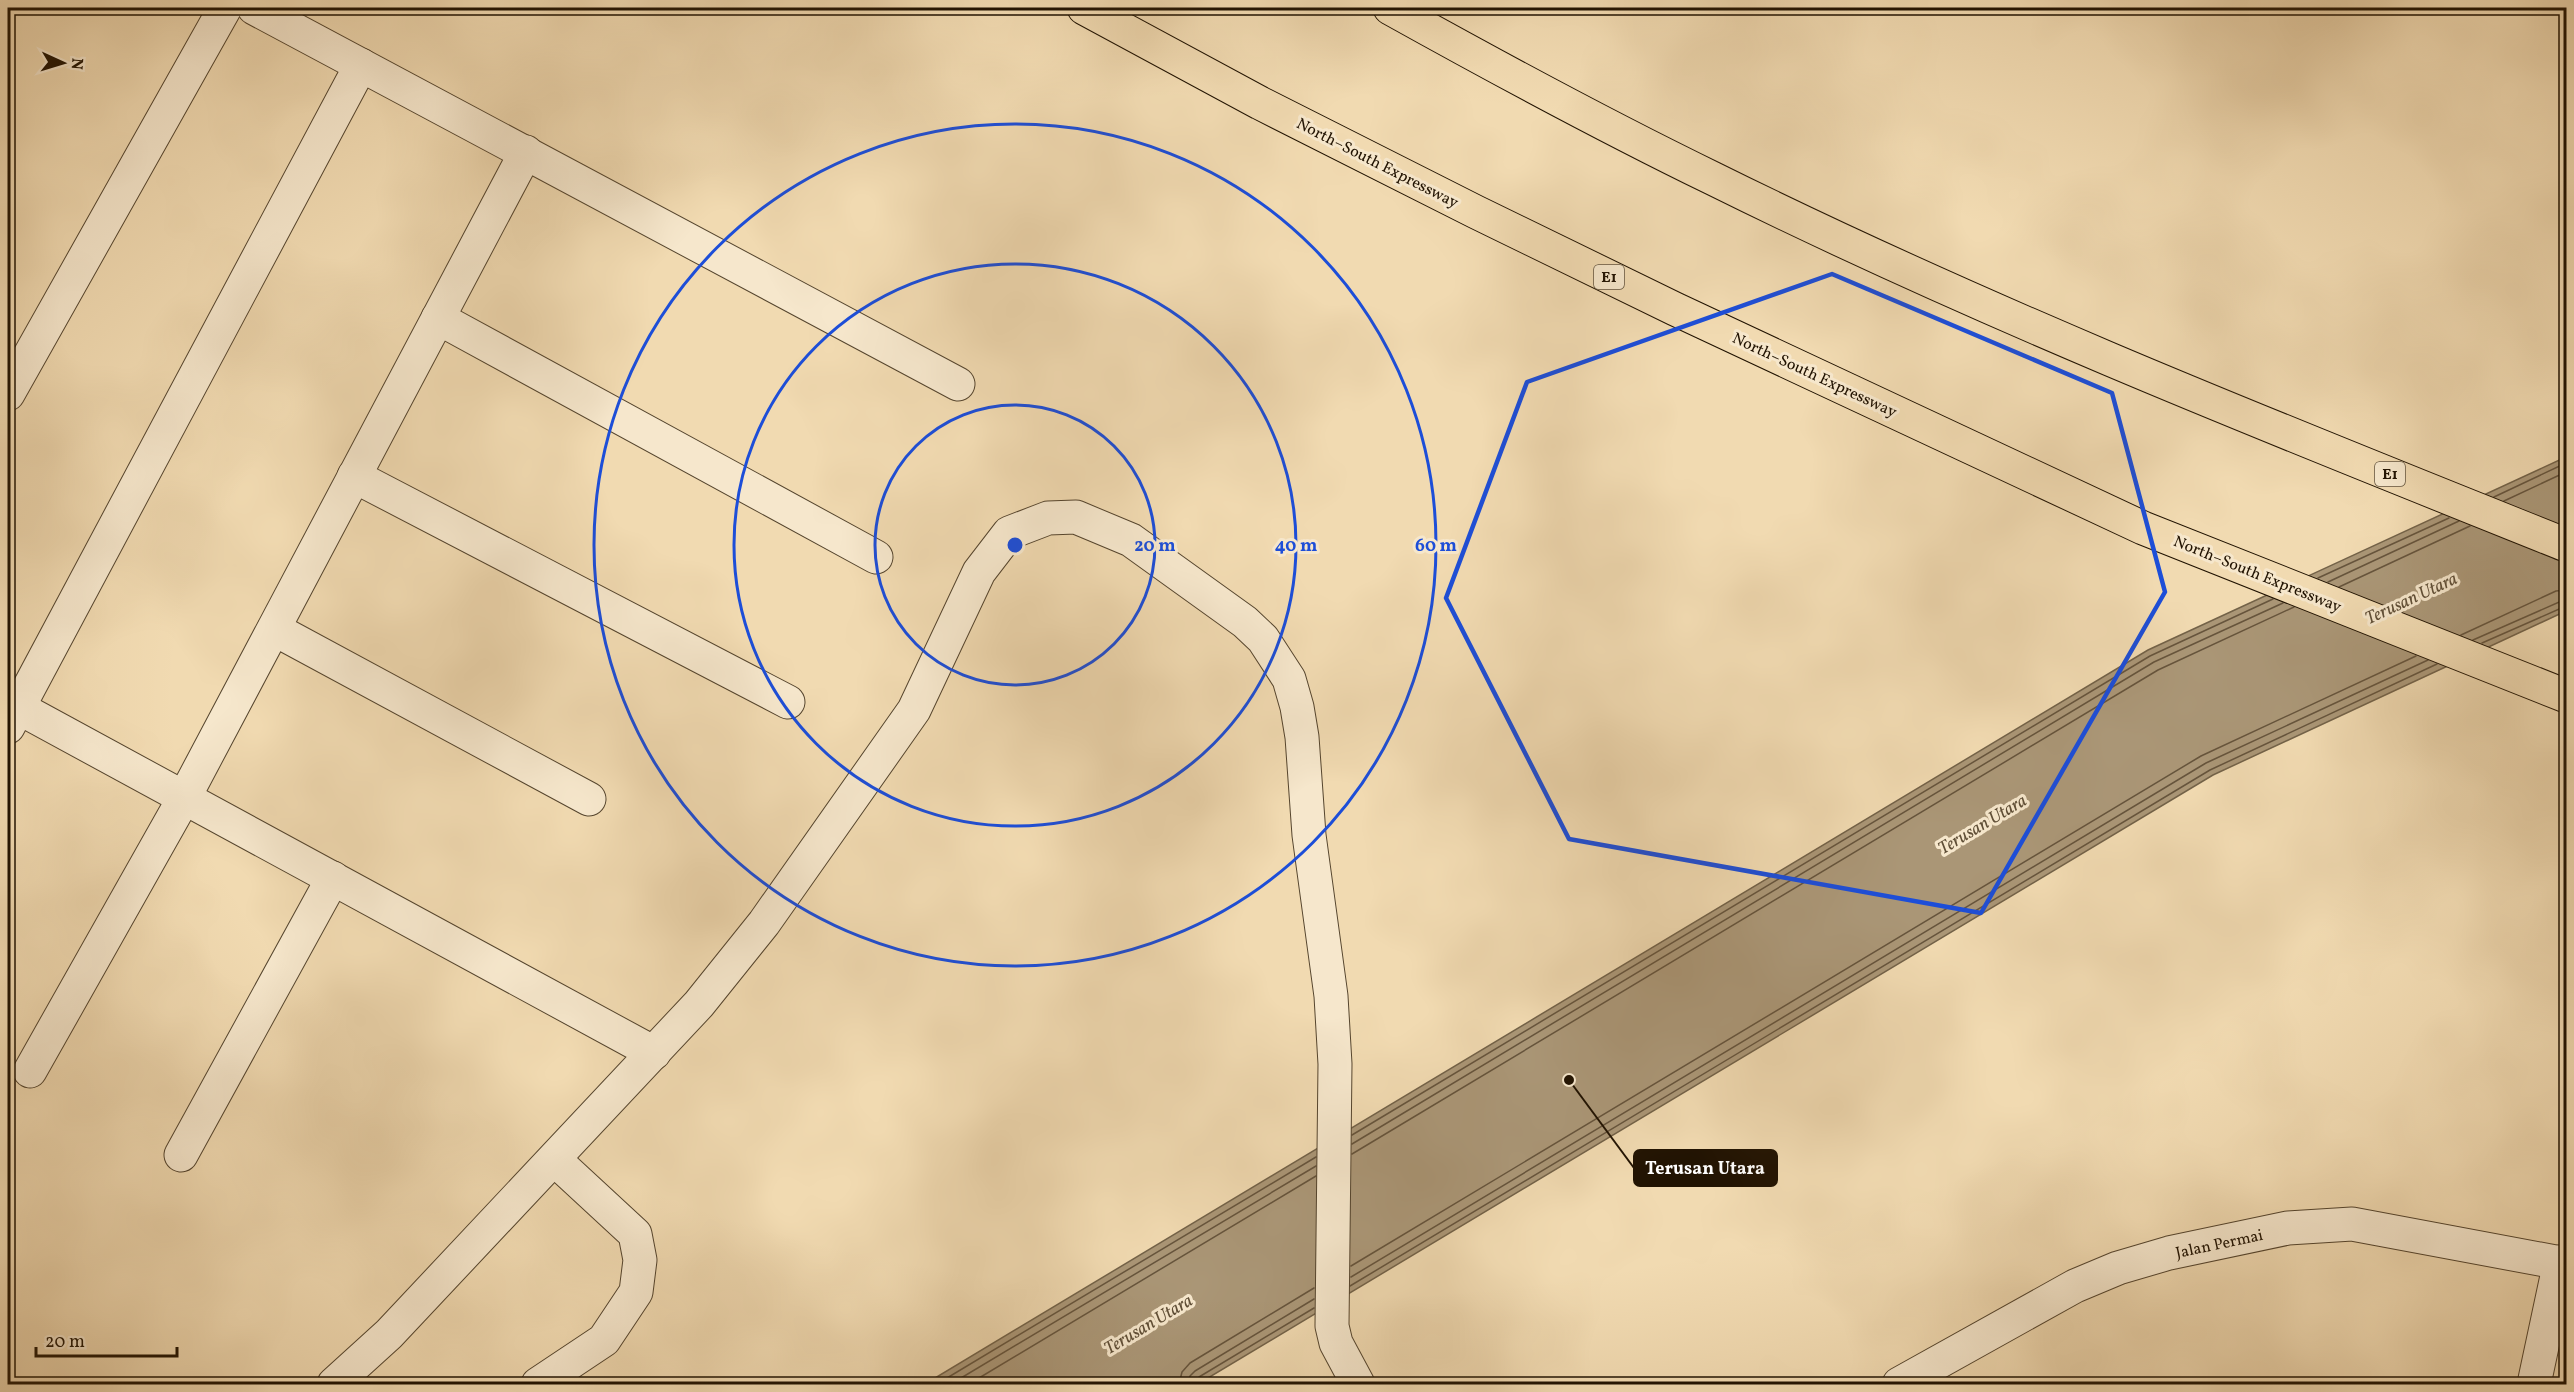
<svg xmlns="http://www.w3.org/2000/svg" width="2574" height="1392" viewBox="0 0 2574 1392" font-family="Vollkorn,serif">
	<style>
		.water { fill: #aa9676; stroke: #736248; stroke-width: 1.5 }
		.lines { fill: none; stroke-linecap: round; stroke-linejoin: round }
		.shore { stroke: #66543c; stroke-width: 1.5 }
		.minor-casing { stroke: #55452e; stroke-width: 35 }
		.highway-casing { stroke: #211302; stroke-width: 35 }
		.minor { stroke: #f6e7cc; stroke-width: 33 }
		.highway { stroke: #f1dab1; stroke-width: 33 }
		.marked { fill: none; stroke: #1d4ed8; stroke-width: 4.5; stroke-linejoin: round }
		.ring { fill: none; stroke: #1d4ed8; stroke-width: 3 }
		.labels { text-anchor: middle; stroke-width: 6; stroke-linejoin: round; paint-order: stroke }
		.shield { fill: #f6e7cc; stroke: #61533f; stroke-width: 1.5 }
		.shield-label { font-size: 15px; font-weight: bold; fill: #211302 }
		.street-label { font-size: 16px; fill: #211302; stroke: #f6e7cc }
		.water-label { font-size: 18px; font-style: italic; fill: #5f4e36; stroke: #f6e7cc }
		.centre { fill: #1d4ed8; stroke: #f6e7cc; stroke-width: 3 }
		.ring-label { font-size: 18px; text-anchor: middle; font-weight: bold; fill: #1d4ed8; stroke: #f6e7cc; stroke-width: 6; stroke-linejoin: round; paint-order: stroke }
		.leader { fill: none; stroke: #211302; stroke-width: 2 }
		.callout-dot { fill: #211302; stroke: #f6e7cc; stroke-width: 2 }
		.callout { fill: #211302; stroke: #211302; stroke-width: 2 }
		.callout-label { font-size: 18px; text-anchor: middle; font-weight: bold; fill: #fff }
	</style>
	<rect width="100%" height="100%" fill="#f1dab1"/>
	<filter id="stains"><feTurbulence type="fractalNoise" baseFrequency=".00333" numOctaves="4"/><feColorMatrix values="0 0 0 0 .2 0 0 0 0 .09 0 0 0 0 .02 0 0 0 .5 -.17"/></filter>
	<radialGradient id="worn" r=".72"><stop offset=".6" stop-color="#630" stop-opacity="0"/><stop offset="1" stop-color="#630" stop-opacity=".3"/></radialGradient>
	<!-- water -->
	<polygon class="water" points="2566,457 2566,611 2213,775 1198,1384 925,1384 2148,650"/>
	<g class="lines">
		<!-- shore -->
		<g class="shore">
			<polyline points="2494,497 2566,463"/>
			<polyline points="2504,501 2566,472"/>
			<polyline points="2318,578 2449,518"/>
			<polyline points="2328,582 2459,521"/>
			<polyline points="2339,587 2470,526"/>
			<polyline points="2461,635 2556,591 2566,590"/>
			<polyline points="2473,640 2566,599"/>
			<polyline points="2482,643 2566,606"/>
			<polyline points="1352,1135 2150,656 2273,599"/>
			<polyline points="1352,1144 2154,662 2283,603"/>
			<polyline points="1352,1154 2158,670 2294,607"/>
			<polyline points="1351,1266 2201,756 2416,656"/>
			<polyline points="1351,1277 2206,763 2428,660"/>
			<polyline points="1350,1286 2210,770 2437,664"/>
			<polyline points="937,1384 1316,1157"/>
			<polyline points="951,1384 1316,1166"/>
			<polyline points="969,1384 1316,1176"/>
			<polyline points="1179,1384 1182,1372 1190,1363 1314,1288"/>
			<polyline points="1188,1384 1190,1376 1195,1371 1314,1299"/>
			<polyline points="1196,1384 1199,1377 1314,1308"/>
		</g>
		<!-- minor casing -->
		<g class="minor-casing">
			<g id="minor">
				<polyline points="254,8 958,384"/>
				<polyline points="438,318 876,557"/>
				<polyline points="8,394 225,8"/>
				<polyline points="354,476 788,702"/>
				<polyline points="274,629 589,799"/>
				<polyline points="8,702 654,1053"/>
				<polyline points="8,727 361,65"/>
				<polyline points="30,1071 184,798 526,152"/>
				<polyline points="181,1155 333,878"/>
				<polyline points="334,1384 389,1334 699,1004 764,923 914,710 979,572 1009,533 1048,518 1076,517 1131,540 1245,622 1263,639 1289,679 1297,707 1302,737 1309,835 1331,996 1335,1064 1332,1326 1336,1343 1358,1384"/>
				<polyline points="538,1384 604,1340 636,1292 640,1260 635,1234 555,1160"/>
				<polyline points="1899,1384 2075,1286 2118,1268 2169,1253 2288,1228 2352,1224 2566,1264"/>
				<polyline points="2534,1384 2560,1262"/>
			</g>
		</g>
		<!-- highway casing -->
		<g class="highway-casing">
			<g id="highway">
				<polyline points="1084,8 1260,103 1476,212 1675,309 2143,528 2566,696"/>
				<path d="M 1390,8 C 1496,67 1603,125 1712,178 C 1990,316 2279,430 2566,545"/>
			</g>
		</g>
		<!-- minor -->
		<use href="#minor" class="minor"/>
		<!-- highway -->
		<use href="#highway" class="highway"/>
	</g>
	<!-- marked area -->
	<path class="marked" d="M 1832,274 L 2112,393 L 2165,592 L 1981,913 L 1569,839 L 1446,598 L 1527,382 Z"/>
	<!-- distance rings -->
	<g class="ring">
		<circle cx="1015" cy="545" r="140"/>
		<circle cx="1015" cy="545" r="281"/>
		<circle cx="1015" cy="545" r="421"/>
	</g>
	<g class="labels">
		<!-- shield labels -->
		<g class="shield">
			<rect x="1594" y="265" width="30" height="24" rx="4.5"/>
			<rect x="2375" y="462" width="30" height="24" rx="4.5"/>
		</g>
		<g class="shield-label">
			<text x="1609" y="282">E1</text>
			<text x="2390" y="479">E1</text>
		</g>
		<!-- street labels -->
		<g class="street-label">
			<text transform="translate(1378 162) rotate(27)" y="6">North–South Expressway</text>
			<text transform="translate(1815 374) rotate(25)" y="6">North–South Expressway</text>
			<text transform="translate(2258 573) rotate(22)" y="6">North–South Expressway</text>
			<text transform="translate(2219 1243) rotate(-12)" y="6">Jalan Permai</text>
		</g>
		<!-- water labels -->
		<g class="water-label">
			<text transform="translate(2411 598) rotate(-25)" y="6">Terusan Utara</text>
			<text transform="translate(1982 824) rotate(-31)" y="6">Terusan Utara</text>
			<text transform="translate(1148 1324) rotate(-31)" y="6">Terusan Utara</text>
		</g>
	</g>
	<circle cx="1015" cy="545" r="9" class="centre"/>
	<g class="ring-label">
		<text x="1155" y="551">20 m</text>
		<text x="1296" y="551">40 m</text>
		<text x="1436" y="551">60 m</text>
	</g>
	<!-- callouts -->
	<path class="leader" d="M1569 1080L1634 1168"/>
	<circle class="callout-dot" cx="1569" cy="1080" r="6"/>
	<rect class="callout" x="1634" y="1150" width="143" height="36" rx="6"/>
	<g class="callout-label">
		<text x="1705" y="1174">Terusan Utara</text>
	</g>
	<!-- margin -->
	<rect width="2574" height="1392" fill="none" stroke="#f1dab1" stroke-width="30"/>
	<rect x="9" y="9" width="2556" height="1374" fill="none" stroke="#211302" stroke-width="3"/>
	<rect x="15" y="15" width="2544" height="1362" fill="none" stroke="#211302" stroke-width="1.5"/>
	<!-- north arrow -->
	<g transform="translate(63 63) rotate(94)" stroke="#f6e7cc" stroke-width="4.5" paint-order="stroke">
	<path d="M0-4.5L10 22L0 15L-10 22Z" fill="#211302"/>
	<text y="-9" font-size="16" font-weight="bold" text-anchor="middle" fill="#211302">N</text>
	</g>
	<!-- scale -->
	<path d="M36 1347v9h141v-9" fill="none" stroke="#211302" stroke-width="3"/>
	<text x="45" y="1347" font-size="18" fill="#211302" stroke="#f6e7cc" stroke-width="4.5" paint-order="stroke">20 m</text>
	<rect width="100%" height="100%" filter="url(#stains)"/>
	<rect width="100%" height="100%" fill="url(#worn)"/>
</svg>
